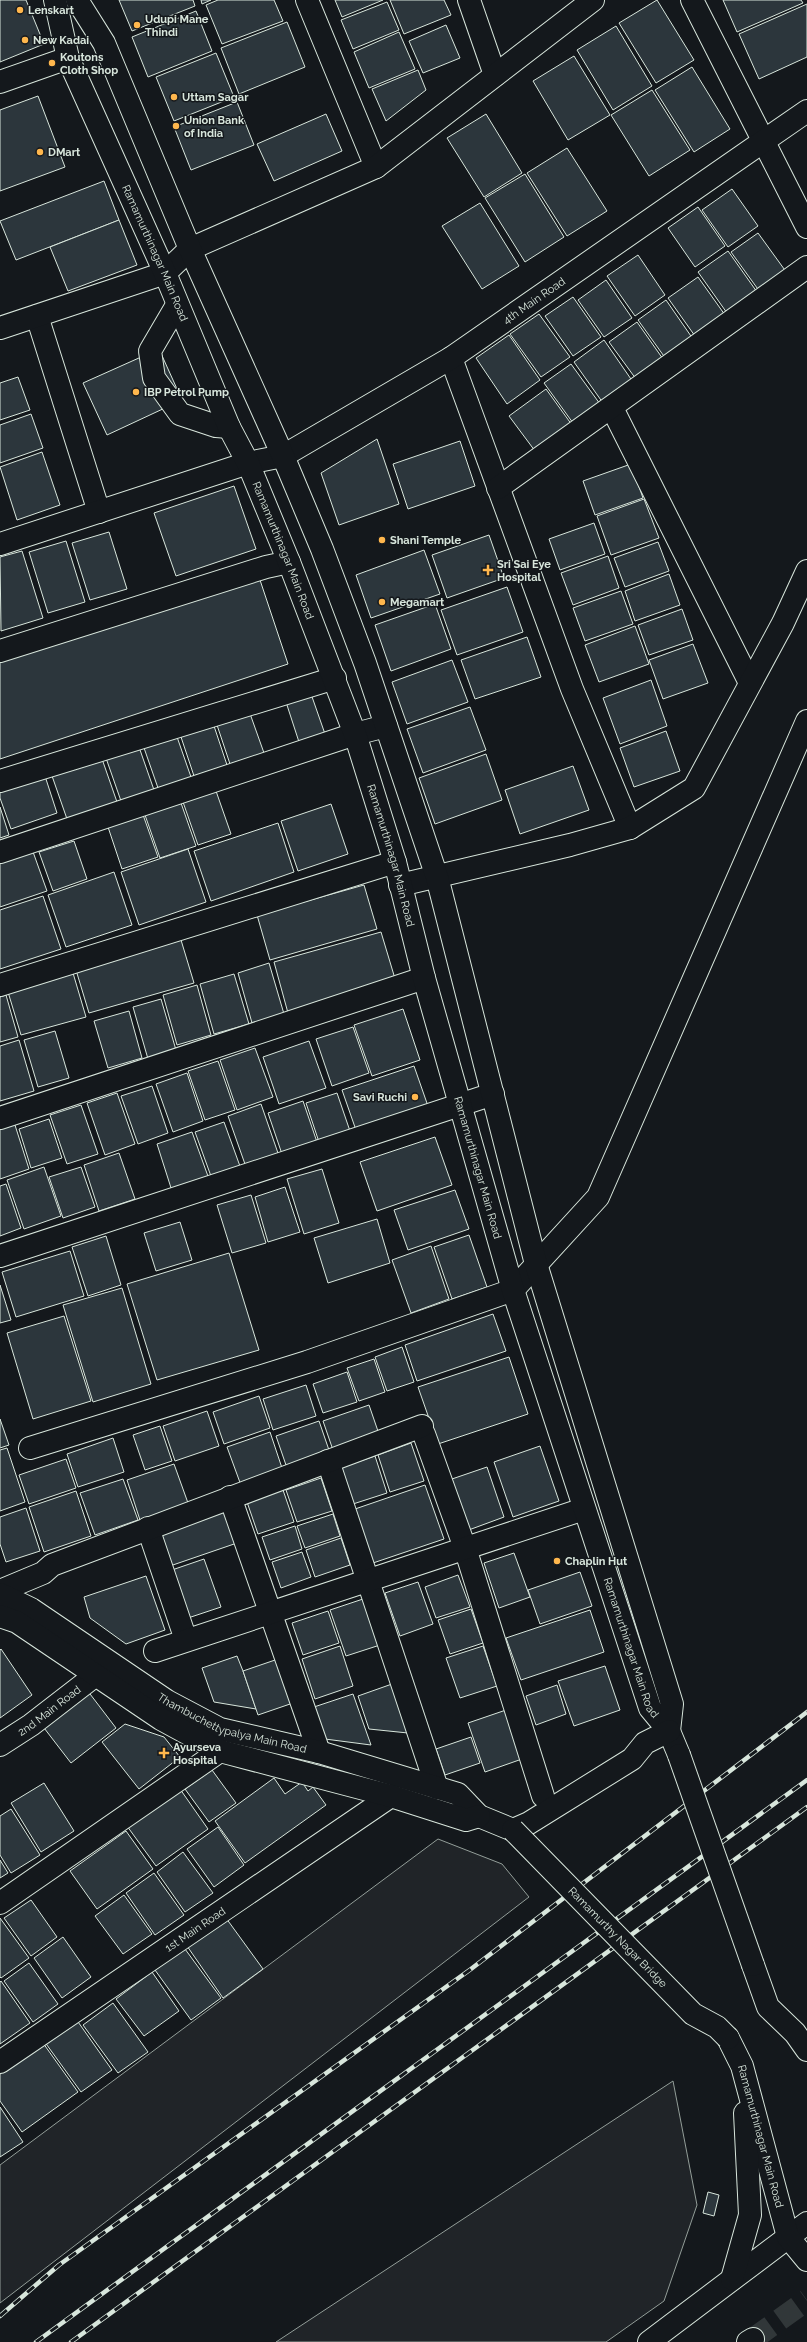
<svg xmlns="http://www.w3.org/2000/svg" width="807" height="2342" viewBox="0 0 807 2342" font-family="Raleway,sans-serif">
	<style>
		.green { fill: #202428; stroke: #939e99 }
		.building { fill: #2c363c; stroke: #d8e6dc }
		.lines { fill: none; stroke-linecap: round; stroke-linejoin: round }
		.highway-tunnel { stroke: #313739; stroke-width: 22; stroke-dasharray: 22 11; stroke-linecap: butt }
		.minor-casing { stroke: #d8e6dc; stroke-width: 24 }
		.major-casing { stroke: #d8e6dc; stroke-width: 24 }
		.highway-casing { stroke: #d8e6dc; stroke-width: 24 }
		.minor { stroke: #14181c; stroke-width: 22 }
		.major { stroke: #14181c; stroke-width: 22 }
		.highway { stroke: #14181c; stroke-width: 22 }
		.rail-casing { stroke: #d8e6dc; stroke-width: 4.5 }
		.rail { stroke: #14181c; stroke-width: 3; stroke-dasharray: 9; stroke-linecap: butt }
		.major-bridge-casing { stroke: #d8e6dc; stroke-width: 24; stroke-linecap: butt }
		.major-bridge { stroke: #14181c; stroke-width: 22 }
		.poi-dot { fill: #ffb74d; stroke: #14181c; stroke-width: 1.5 }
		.labels { text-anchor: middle; stroke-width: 3; stroke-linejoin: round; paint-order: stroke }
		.poi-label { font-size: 11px; font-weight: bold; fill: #d8e6dc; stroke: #14181c; text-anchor: start }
		.street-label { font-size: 11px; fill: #d8e6dc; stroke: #14181c }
	</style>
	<rect width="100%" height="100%" fill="#14181c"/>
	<!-- green -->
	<g class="green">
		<polygon points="438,1839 502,1864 529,1897 0,2303 0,2165"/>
		<polygon points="673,2081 697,2205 664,2301 606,2342 276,2342"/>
	</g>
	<!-- building -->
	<g class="building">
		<polygon points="0,0 26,0 44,44 0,62"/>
		<polygon points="119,0 193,0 195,6 132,31"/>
		<polygon points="201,0 211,0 202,4"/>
		<polygon points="218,0 274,0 283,21 222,44 206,5"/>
		<polygon points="335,0 383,0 342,17"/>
		<polygon points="390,0 444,0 451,15 404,34"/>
		<polygon points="657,0 694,60 656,83 619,23"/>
		<polygon points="723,0 801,0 803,3 737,32"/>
		<polygon points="387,2 399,30 353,49 341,20"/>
		<polygon points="807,4 807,57 759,79 739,34"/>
		<polygon points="196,11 212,51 148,77 132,37"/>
		<polygon points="287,22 305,67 239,94 221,48"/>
		<polygon points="446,25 460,58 423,73 409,41"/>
		<polygon points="616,26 652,86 613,110 577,50"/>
		<polygon points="399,32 415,69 369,88 354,52"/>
		<polygon points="216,53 234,97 174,121 156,77"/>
		<polygon points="574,56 610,115 568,140 533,81"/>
		<polygon points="692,67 730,129 694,152 655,90"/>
		<polygon points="418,70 426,90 386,121 372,89"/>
		<polygon points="652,90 690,150 649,176 611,115"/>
		<polygon points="38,96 65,167 0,191 0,110"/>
		<polygon points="237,102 254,145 191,170 174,127"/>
		<polygon points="326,114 342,151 274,181 257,144"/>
		<polygon points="486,114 522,173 484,197 447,138"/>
		<polygon points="567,148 607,211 567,236 527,173"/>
		<polygon points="525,174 564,237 525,262 485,198"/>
		<polygon points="104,181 119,220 16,260 0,221"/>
		<polygon points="732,189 758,226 728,247 702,210"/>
		<polygon points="480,203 519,266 482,289 442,226"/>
		<polygon points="698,207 725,246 695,267 668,228"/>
		<polygon points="119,220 137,265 68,291 50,247"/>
		<polygon points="758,233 787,273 760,292 731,252"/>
		<polygon points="728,251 757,292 727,313 698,272"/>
		<polygon points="638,255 665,295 635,316 607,276"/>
		<polygon points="698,277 725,315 695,336 668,298"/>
		<polygon points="606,280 632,318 604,337 578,300"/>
		<polygon points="573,297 601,337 573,356 545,316"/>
		<polygon points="666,300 693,339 666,359 638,320"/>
		<polygon points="539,314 570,357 541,377 510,334"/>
		<polygon points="637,322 663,359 636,379 609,342"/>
		<polygon points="509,335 540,380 507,404 476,358"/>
		<polygon points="604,340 633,382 603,403 574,362"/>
		<polygon points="159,349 182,400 107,435 83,383"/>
		<polygon points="571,364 600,404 573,423 544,383"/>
		<polygon points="18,377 30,410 0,420 0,383"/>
		<polygon points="546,389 572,425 535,451 509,416"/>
		<polygon points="31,414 43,448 0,463 0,425"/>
		<polygon points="377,439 399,504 339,525 321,473"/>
		<polygon points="460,441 475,486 408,509 393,464"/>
		<polygon points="42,452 60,505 17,520 0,467"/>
		<polygon points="631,464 643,498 595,515 583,481"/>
		<polygon points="234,486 256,549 176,576 154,513"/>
		<polygon points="644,499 659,538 611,555 597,516"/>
		<polygon points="594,523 605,554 560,570 549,539"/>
		<polygon points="109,532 127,589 90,600 72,543"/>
		<polygon points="489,535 504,578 447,598 432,555"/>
		<polygon points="66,541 85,602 48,613 29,552"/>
		<polygon points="658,542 669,571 625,587 614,558"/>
		<polygon points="424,550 440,594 371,618 356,575"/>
		<polygon points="22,551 43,618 1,631 0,557"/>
		<polygon points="608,556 619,588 573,605 561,573"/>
		<polygon points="669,574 680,605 635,621 625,591"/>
		<polygon points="259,577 288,664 0,759 0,662"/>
		<polygon points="507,587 523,632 457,655 441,610"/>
		<polygon points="621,591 633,624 585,641 573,608"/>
		<polygon points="435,604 451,649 391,671 375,625"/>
		<polygon points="682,609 693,640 649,655 638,625"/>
		<polygon points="635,626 649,664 599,682 585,645"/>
		<polygon points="527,637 541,677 475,699 461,660"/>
		<polygon points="693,644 708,683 663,699 649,660"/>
		<polygon points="452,660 468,702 407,724 392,682"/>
		<polygon points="651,680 667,726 620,744 603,698"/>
		<polygon points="310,691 325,734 299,742 285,699"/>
		<polygon points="470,707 486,750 423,773 407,729"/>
		<polygon points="248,708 264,753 230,764 215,719"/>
		<polygon points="212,720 227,765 194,776 179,731"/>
		<polygon points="666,731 680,771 634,787 620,748"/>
		<polygon points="176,734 191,777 158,788 143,745"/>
		<polygon points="139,747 154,790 121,801 106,758"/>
		<polygon points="486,754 502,800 435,824 419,778"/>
		<polygon points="101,756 117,802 67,819 51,773"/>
		<polygon points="573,766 589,810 520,834 505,790"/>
		<polygon points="44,773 57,813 11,829 0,798 0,788"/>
		<polygon points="216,791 231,834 198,845 183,802"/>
		<polygon points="181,803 196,846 160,858 145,815"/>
		<polygon points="331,804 348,854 298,871 281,821"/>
		<polygon points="0,807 9,835 0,838"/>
		<polygon points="142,812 158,857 122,869 107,824"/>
		<polygon points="278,823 294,872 211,901 194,851"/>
		<polygon points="74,841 87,879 53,891 39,852"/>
		<polygon points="32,849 47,891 0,907 0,860"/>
		<polygon points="188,849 206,902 139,925 121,872"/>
		<polygon points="114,872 132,925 66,947 48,895"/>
		<polygon points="364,885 377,929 270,960 257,915"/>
		<polygon points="43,896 61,949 0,969 0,910"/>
		<polygon points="381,932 396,982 288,1013 274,962"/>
		<polygon points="181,940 194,983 89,1013 76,970"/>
		<polygon points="269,963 284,1014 252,1023 238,973"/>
		<polygon points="73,973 86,1017 21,1035 8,992"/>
		<polygon points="234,974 249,1024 214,1034 200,984"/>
		<polygon points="197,985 211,1035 177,1045 163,995"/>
		<polygon points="6,995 18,1037 0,1042 0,997"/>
		<polygon points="161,999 176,1050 148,1059 133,1007"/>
		<polygon points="403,1009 420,1060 372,1076 354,1025"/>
		<polygon points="129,1011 142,1058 108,1068 94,1021"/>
		<polygon points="353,1027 369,1073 332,1086 316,1039"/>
		<polygon points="55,1031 69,1078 38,1087 24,1040"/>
		<polygon points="19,1040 34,1091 0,1101 0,1046"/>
		<polygon points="309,1041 326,1088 279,1104 263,1057"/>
		<polygon points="255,1048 273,1097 237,1110 220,1060"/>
		<polygon points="218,1061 235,1110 205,1120 188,1071"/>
		<polygon points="414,1066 429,1109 357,1133 342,1090"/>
		<polygon points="187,1073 203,1121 173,1132 156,1084"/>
		<polygon points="152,1086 168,1133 138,1144 121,1096"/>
		<polygon points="117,1093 135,1144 105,1155 87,1103"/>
		<polygon points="337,1093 351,1134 320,1145 306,1103"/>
		<polygon points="303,1101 318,1145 283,1157 268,1113"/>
		<polygon points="261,1104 279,1156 246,1167 228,1116"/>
		<polygon points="81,1105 98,1154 67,1164 50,1115"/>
		<polygon points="49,1119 62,1158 31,1168 19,1129"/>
		<polygon points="14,1122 29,1169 0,1179 0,1126"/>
		<polygon points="224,1122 241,1169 212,1179 195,1132"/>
		<polygon points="192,1132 209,1179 172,1191 157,1144"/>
		<polygon points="435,1137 452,1185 377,1211 360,1162"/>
		<polygon points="119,1153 135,1199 99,1211 84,1165"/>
		<polygon points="44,1167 61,1216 24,1229 7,1180"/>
		<polygon points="81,1167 95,1207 63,1218 49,1177"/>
		<polygon points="322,1169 339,1223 304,1234 287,1179"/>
		<polygon points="6,1184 21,1228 0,1236 0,1186"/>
		<polygon points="285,1187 300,1232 268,1242 255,1197"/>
		<polygon points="455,1190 469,1229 408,1250 394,1210"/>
		<polygon points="251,1195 266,1243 232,1253 217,1205"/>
		<polygon points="377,1219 390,1263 328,1283 314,1238"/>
		<polygon points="180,1222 192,1260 156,1271 144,1233"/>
		<polygon points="469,1235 487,1287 452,1299 434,1247"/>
		<polygon points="106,1236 121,1285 88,1296 72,1247"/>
		<polygon points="431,1246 449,1299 411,1313 392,1260"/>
		<polygon points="70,1251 84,1296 16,1317 2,1272"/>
		<polygon points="229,1253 259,1350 157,1380 127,1284"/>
		<polygon points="0,1285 11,1320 0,1323"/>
		<polygon points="122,1288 151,1384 93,1402 63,1305"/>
		<polygon points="493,1314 506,1351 417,1381 405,1345"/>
		<polygon points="64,1316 91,1401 33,1419 7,1333"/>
		<polygon points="402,1347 414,1382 387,1391 375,1357"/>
		<polygon points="509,1357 528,1414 438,1444 418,1387"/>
		<polygon points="374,1359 385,1392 359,1401 347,1368"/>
		<polygon points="347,1372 357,1402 323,1413 313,1384"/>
		<polygon points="306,1385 316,1416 273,1430 263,1399"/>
		<polygon points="259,1396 270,1428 224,1444 213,1412"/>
		<polygon points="369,1405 380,1437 334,1453 323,1421"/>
		<polygon points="207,1411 219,1446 175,1461 163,1426"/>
		<polygon points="0,1419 9,1445 0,1448"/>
		<polygon points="319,1421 330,1453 287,1468 276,1436"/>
		<polygon points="160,1426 172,1461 145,1470 133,1435"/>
		<polygon points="270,1432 284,1474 242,1488 227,1447"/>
		<polygon points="113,1438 124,1472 78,1487 67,1454"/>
		<polygon points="411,1443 424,1481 390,1492 378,1455"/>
		<polygon points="540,1446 559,1501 513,1517 494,1462"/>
		<polygon points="7,1448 25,1502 0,1511 0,1450"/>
		<polygon points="375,1456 387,1493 353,1504 340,1468"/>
		<polygon points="66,1459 76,1488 29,1504 19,1475"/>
		<polygon points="174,1464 188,1503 140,1520 127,1480"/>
		<polygon points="487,1467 504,1517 466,1531 449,1480"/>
		<polygon points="321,1478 332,1511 297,1522 286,1490"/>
		<polygon points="123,1479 138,1520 95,1535 80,1493"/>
		<polygon points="425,1485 444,1539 373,1563 355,1509"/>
		<polygon points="283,1490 294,1522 258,1534 247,1502"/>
		<polygon points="76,1491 91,1536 44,1552 29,1507"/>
		<polygon points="224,1506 237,1543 167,1567 155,1530"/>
		<polygon points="26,1508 40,1551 6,1562 0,1544 0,1517"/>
		<polygon points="333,1514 340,1536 305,1548 297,1526"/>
		<polygon points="295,1526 302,1549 270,1560 262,1537"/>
		<polygon points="341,1538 350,1565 315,1577 306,1550"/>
		<polygon points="302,1552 311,1577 281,1588 272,1562"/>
		<polygon points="514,1553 530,1597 499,1608 484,1563"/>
		<polygon points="204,1559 221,1607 185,1619 169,1571"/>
		<polygon points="580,1572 592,1606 540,1624 528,1590"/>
		<polygon points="458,1575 470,1607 436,1618 425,1587"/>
		<polygon points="146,1576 165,1630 126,1644 90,1618 84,1597"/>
		<polygon points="418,1582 433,1624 400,1636 385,1593"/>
		<polygon points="363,1599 380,1645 346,1656 330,1610"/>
		<polygon points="471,1609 483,1643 450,1654 438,1620"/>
		<polygon points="590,1610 604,1652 521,1680 506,1638"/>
		<polygon points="328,1611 339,1643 303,1655 292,1623"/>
		<polygon points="340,1646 353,1686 315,1699 302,1659"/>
		<polygon points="483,1646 497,1686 460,1698 446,1658"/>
		<polygon points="1,1649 32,1695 0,1718 0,1650"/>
		<polygon points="237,1656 243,1671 256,1709 214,1702 202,1668"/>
		<polygon points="278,1659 293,1703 258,1715 243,1671"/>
		<polygon points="605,1666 620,1710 574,1726 558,1681"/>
		<polygon points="392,1684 408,1733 369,1729 358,1696"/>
		<polygon points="557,1685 566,1714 536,1725 526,1696"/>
		<polygon points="87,1690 116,1728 71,1763 41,1724"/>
		<polygon points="353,1694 371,1745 325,1739 314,1707"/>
		<polygon points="506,1710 522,1759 485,1772 468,1723"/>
		<polygon points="125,1724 164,1737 180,1757 139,1789 102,1742"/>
		<polygon points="471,1737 480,1763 445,1775 436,1749"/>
		<polygon points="212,1770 236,1803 209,1822 185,1789"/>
		<polygon points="274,1778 285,1794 302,1782 308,1791 313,1787 326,1805 245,1863 215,1821"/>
		<polygon points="44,1783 74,1831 41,1852 11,1803"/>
		<polygon points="180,1789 208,1829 156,1866 127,1826"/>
		<polygon points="11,1809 40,1855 11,1873 0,1855 0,1816"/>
		<polygon points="218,1827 244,1865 214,1887 187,1849"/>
		<polygon points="126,1831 153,1869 97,1909 70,1871"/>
		<polygon points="183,1852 213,1893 185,1912 157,1872"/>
		<polygon points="0,1860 8,1873 0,1878"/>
		<polygon points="154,1873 184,1915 155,1935 126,1893"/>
		<polygon points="124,1895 152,1934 123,1954 95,1916"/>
		<polygon points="31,1900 57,1937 31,1956 4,1918"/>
		<polygon points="0,1918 29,1958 1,1978 0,1977"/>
		<polygon points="226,1918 263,1969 223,1998 187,1946"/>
		<polygon points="63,1937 91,1977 62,1998 34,1958"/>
		<polygon points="185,1949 221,1998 191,2020 155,1970"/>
		<polygon points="29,1963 58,2004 33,2022 4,1981"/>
		<polygon points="152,1972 179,2011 144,2036 116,1999"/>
		<polygon points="1,1981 30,2023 0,2044 0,1982"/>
		<polygon points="113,2003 148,2052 118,2073 83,2025"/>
		<polygon points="76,2019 112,2070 81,2092 44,2041"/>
		<polygon points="43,2043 78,2092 22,2132 0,2101 0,2074"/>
		<polygon points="0,2107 23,2142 0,2157"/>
		<polygon points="708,2192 719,2195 714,2216 703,2213"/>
	</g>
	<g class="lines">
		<!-- highway-tunnel -->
		<polyline class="highway-tunnel" points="753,2339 807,2300"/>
		<!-- minor casing -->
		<g class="minor-casing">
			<g id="minor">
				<polyline points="307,0 376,167"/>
				<polyline points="469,0 495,75"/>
				<polyline points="692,0 807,227"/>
				<polyline points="0,82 68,58"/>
				<polyline points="177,305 150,351 154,378 180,414 216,426 229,427"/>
				<polyline points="37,316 99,512"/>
				<polyline points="0,328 165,273 190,249 376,167 593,0"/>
				<polyline points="451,358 572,689 630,828"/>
				<polyline points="612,408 750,683"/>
				<polyline points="498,488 807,267"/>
				<path id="s1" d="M 0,544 L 248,463 L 283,456 L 451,358 L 807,111"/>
				<polyline points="0,651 266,567 289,562"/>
				<polyline points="0,781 335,678"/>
				<polyline points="0,852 355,734 386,726"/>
				<polyline points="400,885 570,845 630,828 694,788 783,623 807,571"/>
				<polyline points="0,985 395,862"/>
				<polyline points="0,1118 424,978"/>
				<polyline points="0,1256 493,1094"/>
				<polyline points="424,1434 465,1548 543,1796"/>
				<polyline points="30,1448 307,1362 513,1290 598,1197 807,721"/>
				<polyline points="328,1461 437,1788"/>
				<polyline points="230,1497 319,1752"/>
				<polyline points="148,1528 186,1640"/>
				<polyline points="0,1591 43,1573 52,1565 422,1426"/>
				<polyline points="155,1651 584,1509"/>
				<path id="s2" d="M 0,1745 L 31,1725 L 97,1674"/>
				<polyline points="0,1903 220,1751"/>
				<path id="s3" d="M 0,2062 L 391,1796"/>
				<polyline points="649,2342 807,2223"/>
			</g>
		</g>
		<!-- major casing -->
		<g class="major-casing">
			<g id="major">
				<path id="s4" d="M 55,0 L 68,58 L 165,273 L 229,427 L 248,463 L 289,562 L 355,734 L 395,862 L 424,978 L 513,1290 L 650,1708 L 669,1731 L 679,1755"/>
				<polyline points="77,0 104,43 190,249 283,456 322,549 365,663 437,877 536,1264 672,1704 669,1731"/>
				<path id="s5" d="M 0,1594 L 31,1609 L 167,1701 L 220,1729 L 319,1752 L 458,1794 L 479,1816 L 513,1830 L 529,1823 L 632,1759 L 645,1743 L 669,1731"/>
				<polyline points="0,1616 17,1622 161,1719 220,1751 391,1796 466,1820 479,1816"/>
				<polyline points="753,1965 768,2007 795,2033 807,2050"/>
				<path id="s6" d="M 728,2038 L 742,2066 L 788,2237 L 807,2260"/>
				<polyline points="732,2279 750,2215 745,2113"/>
			</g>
		</g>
		<!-- highway casing -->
		<g class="highway-casing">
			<polyline id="highway" points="748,2342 753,2339"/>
		</g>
		<!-- minor -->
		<use href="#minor" class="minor"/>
		<!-- major -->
		<use href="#major" class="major"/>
		<!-- highway -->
		<use href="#highway" class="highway"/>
		<!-- rail casing -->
		<g class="rail-casing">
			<g id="rail">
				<polyline points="0,2316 59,2265 471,1969 807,1712"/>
				<polyline points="36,2342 807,1780"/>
				<polyline points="71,2342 807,1807"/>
			</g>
		</g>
		<!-- rail -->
		<use href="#rail" class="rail"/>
		<!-- major-bridge casing -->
		<g class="major-bridge-casing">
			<g id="major-bridge">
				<polyline points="679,1755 753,1965"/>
				<path id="s7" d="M 513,1830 L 693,2014 L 717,2027 L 728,2038"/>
			</g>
		</g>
		<!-- major-bridge -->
		<use href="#major-bridge" class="major-bridge"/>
	</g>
	<!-- markers -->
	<g class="poi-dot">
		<circle cx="20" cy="10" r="4"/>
		<circle cx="137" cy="25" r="4"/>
		<circle cx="25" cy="40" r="4"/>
		<circle cx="52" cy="63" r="4"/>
		<circle cx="174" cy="97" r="4"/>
		<circle cx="176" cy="126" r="4"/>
		<circle cx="40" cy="152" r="4"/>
		<circle cx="136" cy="392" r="4"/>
		<circle cx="382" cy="540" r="4"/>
		<path d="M486 564h4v4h4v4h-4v4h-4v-4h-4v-4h4z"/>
		<circle cx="382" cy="602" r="4"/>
		<circle cx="415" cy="1097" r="4"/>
		<circle cx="557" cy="1561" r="4"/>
		<path d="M162 1747h4v4h4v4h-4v4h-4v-4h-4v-4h4z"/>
	</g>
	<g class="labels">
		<!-- poi labels -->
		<g class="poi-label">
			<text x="28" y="14">Lenskart</text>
			<text x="145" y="23">Udupi Mane<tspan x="145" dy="13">Thindi</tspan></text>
			<text x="33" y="44">New Kadai</text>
			<text x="60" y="61">Koutons<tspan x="60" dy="13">Cloth Shop</tspan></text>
			<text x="182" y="101">Uttam Sagar</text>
			<text x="184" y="124">Union Bank<tspan x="184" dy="13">of India</tspan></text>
			<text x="48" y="156">DMart</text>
			<text x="144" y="396">IBP Petrol Pump</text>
			<text x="390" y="544">Shani Temple</text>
			<text x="497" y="568">Sri Sai Eye<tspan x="497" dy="13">Hospital</tspan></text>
			<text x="390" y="606">Megamart</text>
			<text x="407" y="1101" text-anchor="end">Savi Ruchi</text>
			<text x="565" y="1565">Chaplin Hut</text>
			<text x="173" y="1751">Ayurseva<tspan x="173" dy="13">Hospital</tspan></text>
		</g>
		<!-- street labels -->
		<g class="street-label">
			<text dy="4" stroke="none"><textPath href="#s4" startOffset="273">Ramamurthinagar Main Road</textPath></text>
			<text dy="4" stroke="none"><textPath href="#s1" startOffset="592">4th Main Road</textPath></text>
			<text dy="4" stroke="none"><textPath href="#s4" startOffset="597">Ramamurthinagar Main Road</textPath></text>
			<text dy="4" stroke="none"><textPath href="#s4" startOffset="921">Ramamurthinagar Main Road</textPath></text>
			<text dy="4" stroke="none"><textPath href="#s4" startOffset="1245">Ramamurthinagar Main Road</textPath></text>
			<text dy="4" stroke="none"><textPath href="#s4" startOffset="1749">Ramamurthinagar Main Road</textPath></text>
			<text dy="4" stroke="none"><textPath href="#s2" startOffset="60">2nd Main Road</textPath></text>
			<text dy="4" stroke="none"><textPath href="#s5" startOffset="268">Thambuchettypalya Main Road</textPath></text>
			<text dy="4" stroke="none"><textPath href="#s3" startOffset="236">1st Main Road</textPath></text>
			<text dy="4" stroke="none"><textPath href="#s7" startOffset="150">Ramamurthy Nagar Bridge</textPath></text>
			<text dy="4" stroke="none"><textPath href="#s6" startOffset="104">Ramamurthinagar Main Road</textPath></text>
		</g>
	</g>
</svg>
